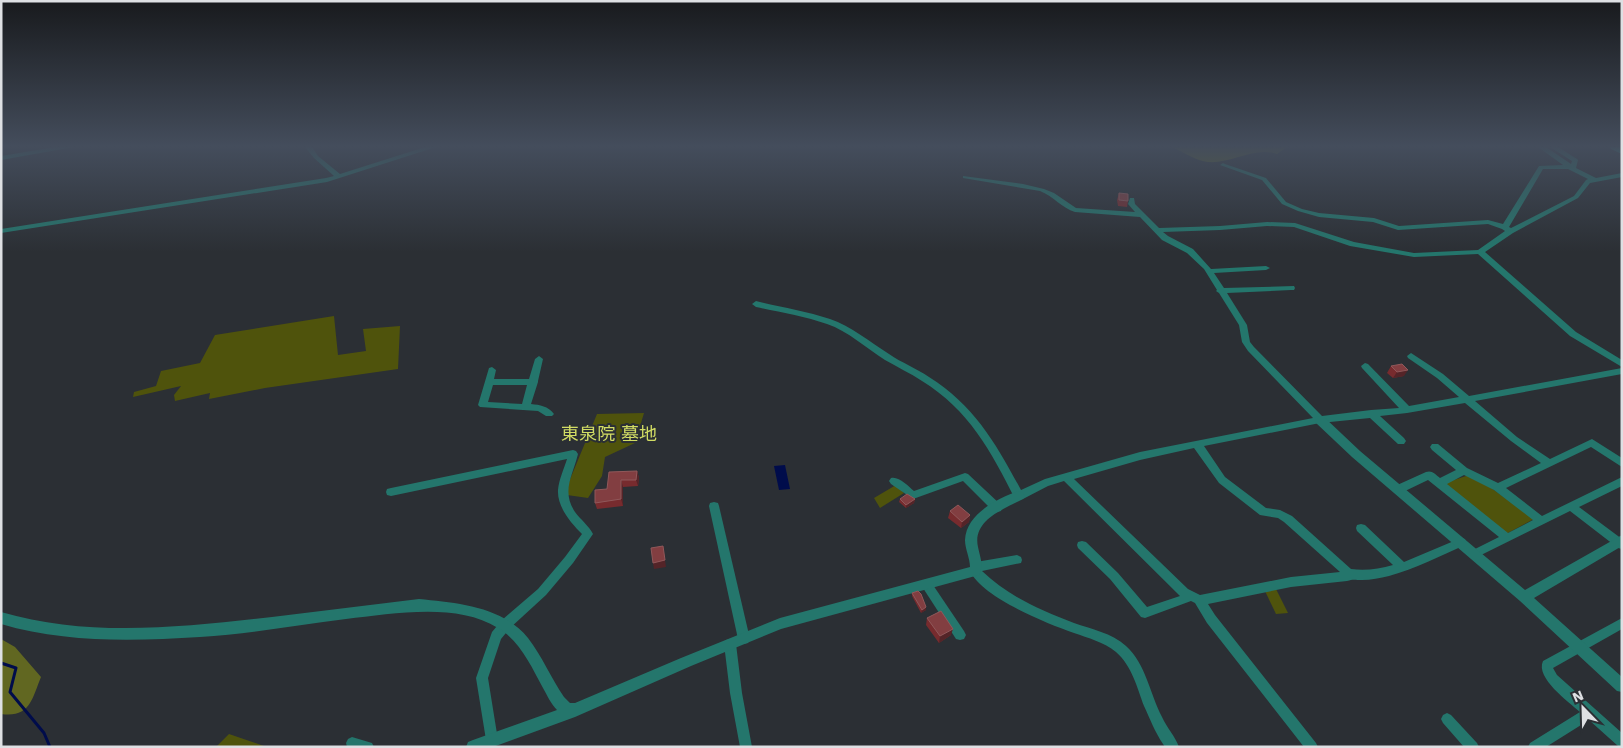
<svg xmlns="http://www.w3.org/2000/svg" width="1623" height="748" viewBox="0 0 1623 748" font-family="'Work Sans','Noto Sans JP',sans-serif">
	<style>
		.green { fill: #4f530c }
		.forest { fill: #616721 }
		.water { fill: #000c4b }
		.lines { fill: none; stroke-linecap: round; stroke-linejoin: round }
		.stream { stroke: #000c4b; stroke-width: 3 }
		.minor { fill: #24766c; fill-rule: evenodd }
		.tertiary { fill: #24766c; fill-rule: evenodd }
		.primary { fill: #1eb6a6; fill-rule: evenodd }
		.wall { fill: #772b2e }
		.shaded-wall { fill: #542428 }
		.building { fill: #823e41; stroke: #90585a }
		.labels { text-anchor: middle; stroke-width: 4; stroke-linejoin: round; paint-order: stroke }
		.park-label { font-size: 18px; fill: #d2dd64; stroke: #2b2f34 }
	</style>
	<rect width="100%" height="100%" fill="#2b2f34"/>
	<!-- green -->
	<g class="green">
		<polygon points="334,316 338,355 366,351 363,329 400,326 398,369 265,388 209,399 210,393 175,401 174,395 181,386 133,397 134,392 156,386 161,371 200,363 215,335"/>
		<polygon points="644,413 635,443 605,457 602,476 588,498 567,495 566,489 597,414"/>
		<polygon points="1472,474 1534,519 1506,534 1445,483"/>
		<polygon points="896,485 904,493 880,508 874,498"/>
		<polygon points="1276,589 1288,613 1276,614 1265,591"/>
		<polygon points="229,734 264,746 265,747 216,747"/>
	</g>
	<!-- forest -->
	<g class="forest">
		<path d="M 1172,147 L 1287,147 L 1277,154 C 1255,146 1231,164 1208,162 C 1197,161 1183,152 1172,147 Z"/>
		<path d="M 1,639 L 15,647 L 41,677 C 32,699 30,718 1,714 Z"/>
	</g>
	<!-- water -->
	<polygon class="water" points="785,465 790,489 779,490 774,466"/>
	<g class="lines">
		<!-- stream -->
		<polyline class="stream" points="1,663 16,668 10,692 44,733 50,747"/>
		<!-- minor -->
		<g class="minor">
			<polygon points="305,147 312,147 318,156 340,174 425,147 436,147 327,182 1,233 1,229 326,178 334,176 314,158"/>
			<path d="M 1538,147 L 1546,147 L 1571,164 L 1572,161 L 1550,147 L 1558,147 L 1577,159 L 1578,160 L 1576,168 L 1596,178 L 1622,173 L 1622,177 L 1590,183 L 1578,198 L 1513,233 L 1485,252 L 1576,332 L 1622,360 L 1622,367 L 1570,336 L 1478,254 L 1414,257 L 1350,246 L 1294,227 L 1267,226 L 1220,230 L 1163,232 L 1168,236 L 1193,249 L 1211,269 L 1266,266 L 1270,268 L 1266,270 L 1214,273 L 1224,288 L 1294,286 L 1295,288 L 1294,290 L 1291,290 L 1227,293 L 1247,325 L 1250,342 L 1254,347 L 1322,416 L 1371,410 L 1399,408 L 1362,368 L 1361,366 L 1365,363 L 1368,364 L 1409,406 L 1459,397 L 1437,378 L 1408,358 L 1407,356 L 1411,353 L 1443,374 L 1469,396 L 1622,368 L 1622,374 L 1475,401 L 1517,437 L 1550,459 L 1592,439 L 1622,458 L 1622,467 L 1591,447 L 1506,488 L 1542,516 L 1622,477 L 1622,486 L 1579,507 L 1622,539 L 1622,549 L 1618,548 L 1570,511 L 1475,558 L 1471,557 L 1470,554 L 1471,551 L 1499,537 L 1428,480 L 1403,492 L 1399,493 L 1395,492 L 1394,489 L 1395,486 L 1426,472 C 1432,470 1435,474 1440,478 L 1456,470 L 1432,450 L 1430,447 L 1432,444 L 1438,444 L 1467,468 L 1498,483 L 1541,463 L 1511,441 L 1465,403 L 1407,413 L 1380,416 L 1404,438 L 1406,441 L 1404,444 L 1398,444 L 1370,418 L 1320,423 L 1204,446 L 1225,477 L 1266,508 L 1280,510 L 1292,516 L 1351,569 C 1365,571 1379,569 1393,565 L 1357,531 L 1356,528 L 1357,525 L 1361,524 L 1365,525 L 1404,562 L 1461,538 L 1465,539 L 1466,542 L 1465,545 C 1440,556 1415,569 1389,576 C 1380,578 1371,580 1362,580 C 1355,580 1353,579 1347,581 L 1291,587 L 1208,604 L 1215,615 L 1316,743 L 1318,747 L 1304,747 L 1207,623 L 1195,603 L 1191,601 L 1145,618 L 1141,617 L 1110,579 L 1078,548 L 1077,545 L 1078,542 L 1082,541 L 1086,542 L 1118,573 L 1147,607 L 1180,596 L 1064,481 L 1048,486 L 1023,499 L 1019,500 L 1015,499 C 991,451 969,410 922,381 C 910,373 897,367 885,360 C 866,348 848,331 827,324 C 804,316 779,312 756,307 L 752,304 L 756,301 C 780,307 806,311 830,319 C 851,326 870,342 889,354 C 902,363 916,368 929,377 C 975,406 996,444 1021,490 L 1045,479 L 1140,452 L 1313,418 L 1248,351 L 1242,342 L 1239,325 L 1219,293 L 1216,291 L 1217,290 L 1204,269 L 1187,253 L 1162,240 L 1140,217 L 1075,212 C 1062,208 1053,196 1040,191 L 963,178 L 963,176 L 1023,184 L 1044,189 L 1054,193 L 1076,208 L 1135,212 L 1128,204 L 1130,198 L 1134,198 L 1135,204 L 1159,228 L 1220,226 L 1267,222 L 1295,223 L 1354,242 L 1414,253 L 1478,250 L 1505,231 L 1502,229 L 1488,224 L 1398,230 L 1373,222 L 1319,217 L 1298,211 L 1282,204 L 1262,180 L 1220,165 L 1223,163 L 1225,164 L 1266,178 L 1286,202 L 1302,209 L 1319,213 L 1374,218 L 1399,226 L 1488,220 L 1503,224 L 1539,166 L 1563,165 ZM 1543,169 L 1568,169 L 1588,179 L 1586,180 L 1574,196 L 1511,228 L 1509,227 ZM 1194,448 L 1219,483 L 1260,515 L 1278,518 L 1284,522 L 1340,572 L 1291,577 L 1200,595 L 1188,589 L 1074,479 L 1140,460 ZM 1464,475 L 1494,490 L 1533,520 L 1508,533 L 1447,484 Z"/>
			<path d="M 539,356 L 543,359 L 538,381 L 538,382 L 531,404 C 540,405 548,406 554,414 L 552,416 L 546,416 L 538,411 L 480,407 L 478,405 L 489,368 L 492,367 L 496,370 L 494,379 L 529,379 L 535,359 ZM 493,385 L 527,385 L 522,404 L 488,402 Z"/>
			<path d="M 573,450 L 576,451 L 578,454 C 573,475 561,491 575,512 C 581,520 589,526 593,534 L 573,563 L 546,595 L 510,628 L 501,639 L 488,678 L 498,740 L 496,744 L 492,746 L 488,744 L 486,740 L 476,678 L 492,632 L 502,620 L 538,589 L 565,557 L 582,534 C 571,523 557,507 558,490 C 559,479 564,469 567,459 L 391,496 L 387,495 L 386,492 L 387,489 L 391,488 Z"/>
			<path d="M 965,473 L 968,474 L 1001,505 L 1002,508 L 1001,511 L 997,512 L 993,511 L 963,481 L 913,499 L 891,484 L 889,481 L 891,478 C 899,476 908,486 914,491 Z"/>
			<polygon points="714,502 718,503 719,506 750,639 748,643 744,644 740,643 738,639 709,506 710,503"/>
			<path d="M 1017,555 L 1021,557 L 1022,560 L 1021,563 L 982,571 C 1008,596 1040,610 1074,623 C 1091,629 1112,633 1126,646 C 1146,664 1150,694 1162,717 C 1167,728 1175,736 1179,747 L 1165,747 L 1163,744 C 1155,732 1150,719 1144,706 C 1137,687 1132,666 1116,652 C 1104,642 1088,638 1074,633 C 1046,623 983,598 970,571 L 972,564 L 976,562 Z"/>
			<polygon points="927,580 931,582 964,631 966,635 964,639 960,640 956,639 923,588 922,585 923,582"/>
			<path d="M 1622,618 L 1622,629 L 1553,668 L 1557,675 L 1622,733 L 1622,747 L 1618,746 L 1589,720 L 1546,747 L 1528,747 L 1530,743 L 1580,712 C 1569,702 1535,678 1543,661 Z"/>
			<polygon points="730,639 734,640 736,644 742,693 752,747 740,747 730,693 724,644 726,640"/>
			<polygon points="1447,713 1451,715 1477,743 1479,747 1464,747 1443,723 1441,719 1443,715"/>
			<polygon points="352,737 372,743 374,747 347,747 346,743 348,739"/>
		</g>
		<!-- tertiary -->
		<g class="tertiary">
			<polygon points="55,147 74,147 1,160 1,156"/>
			<polygon points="1320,416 1324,417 1360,451 1525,590 1622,535 1622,546 1534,598 1622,677 1622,692 1617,691 1520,601 1352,457 1316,423 1315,420 1316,417"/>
			<path d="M 1019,491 L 1023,493 L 1025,496 L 1023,499 C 1004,509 972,520 978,547 C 980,557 984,565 979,575 L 781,629 L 691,666 L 575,717 L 493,747 L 466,747 L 468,742 L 473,740 L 557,710 C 551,704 547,695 543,688 C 531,666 520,641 498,628 C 456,602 393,614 346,619 C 298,625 249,634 200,637 C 133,641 65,643 1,624 L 1,612 C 89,638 183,627 272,617 C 321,611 370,605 419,599 C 457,603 502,606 528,638 C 542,656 551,678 564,697 L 570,703 L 575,703 L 681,658 L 780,618 L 970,567 C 970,558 965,549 965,540 C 966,514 998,498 1019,491 Z"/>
		</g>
		<!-- primary -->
		<polygon class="primary" points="1610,147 1622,147 1622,154 1611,149"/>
	</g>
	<!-- wall -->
	<g class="wall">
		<polygon points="1119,193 1128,201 1127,207 1118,206 1117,200"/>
		<polygon points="1391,366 1404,376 1393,378 1387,373"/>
		<polygon points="637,471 639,478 638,486 623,487 623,506 597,509 595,503 607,489"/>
		<polygon points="900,499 915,499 914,503 906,508 899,502"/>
		<polygon points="950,511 970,515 969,522 961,528 948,518"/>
		<polygon points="912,593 926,610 921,613 912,596"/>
		<polygon points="927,618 951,635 939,643 926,625"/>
	</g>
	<!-- shaded-wall -->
	<g class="shaded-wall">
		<polygon points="1408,370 1404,376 1393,378 1397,372"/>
		<polygon points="637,471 639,478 638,486 636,480"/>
		<polygon points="621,480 623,487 623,506 621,499"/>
		<polygon points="915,499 914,503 906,508 906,505"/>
		<polygon points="970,515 969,522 961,528 962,522"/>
		<polygon points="663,546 666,567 654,569 653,563"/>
		<polygon points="926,607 926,610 921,613 922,610"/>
		<polygon points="953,629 951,635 939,643 940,636"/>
	</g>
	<!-- building -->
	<g class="building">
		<polygon points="1119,193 1128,194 1128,201 1119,200"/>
		<polygon points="1402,364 1408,370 1397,372 1391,366"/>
		<polygon points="637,471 636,480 621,480 621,499 595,503 595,490 607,489 609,472"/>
		<polygon points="907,494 915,499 906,505 900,499"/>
		<polygon points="958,505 970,515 962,522 950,511"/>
		<polygon points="663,546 665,560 653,563 651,548"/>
		<polygon points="918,591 921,594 926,607 922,610 912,593"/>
		<polygon points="941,611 953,629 940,636 927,618"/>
	</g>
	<!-- sky -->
	<linearGradient id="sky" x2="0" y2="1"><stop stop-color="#181a1d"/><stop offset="0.58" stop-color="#444d5c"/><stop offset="1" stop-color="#444d5c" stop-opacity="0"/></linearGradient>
	<rect width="1623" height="252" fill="url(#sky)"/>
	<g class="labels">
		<!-- park labels -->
		<g class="park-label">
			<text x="609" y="440">東泉院 墓地</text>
		</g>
	</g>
	<!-- border -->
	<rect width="1623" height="748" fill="none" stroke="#dee0e3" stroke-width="5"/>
	<!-- north arrow -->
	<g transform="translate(1583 708) rotate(337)" stroke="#2b2f34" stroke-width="4" paint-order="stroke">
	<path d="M0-4L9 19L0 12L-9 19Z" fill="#dee0e3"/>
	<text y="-8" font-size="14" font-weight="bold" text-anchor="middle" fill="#dee0e3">N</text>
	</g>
</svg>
